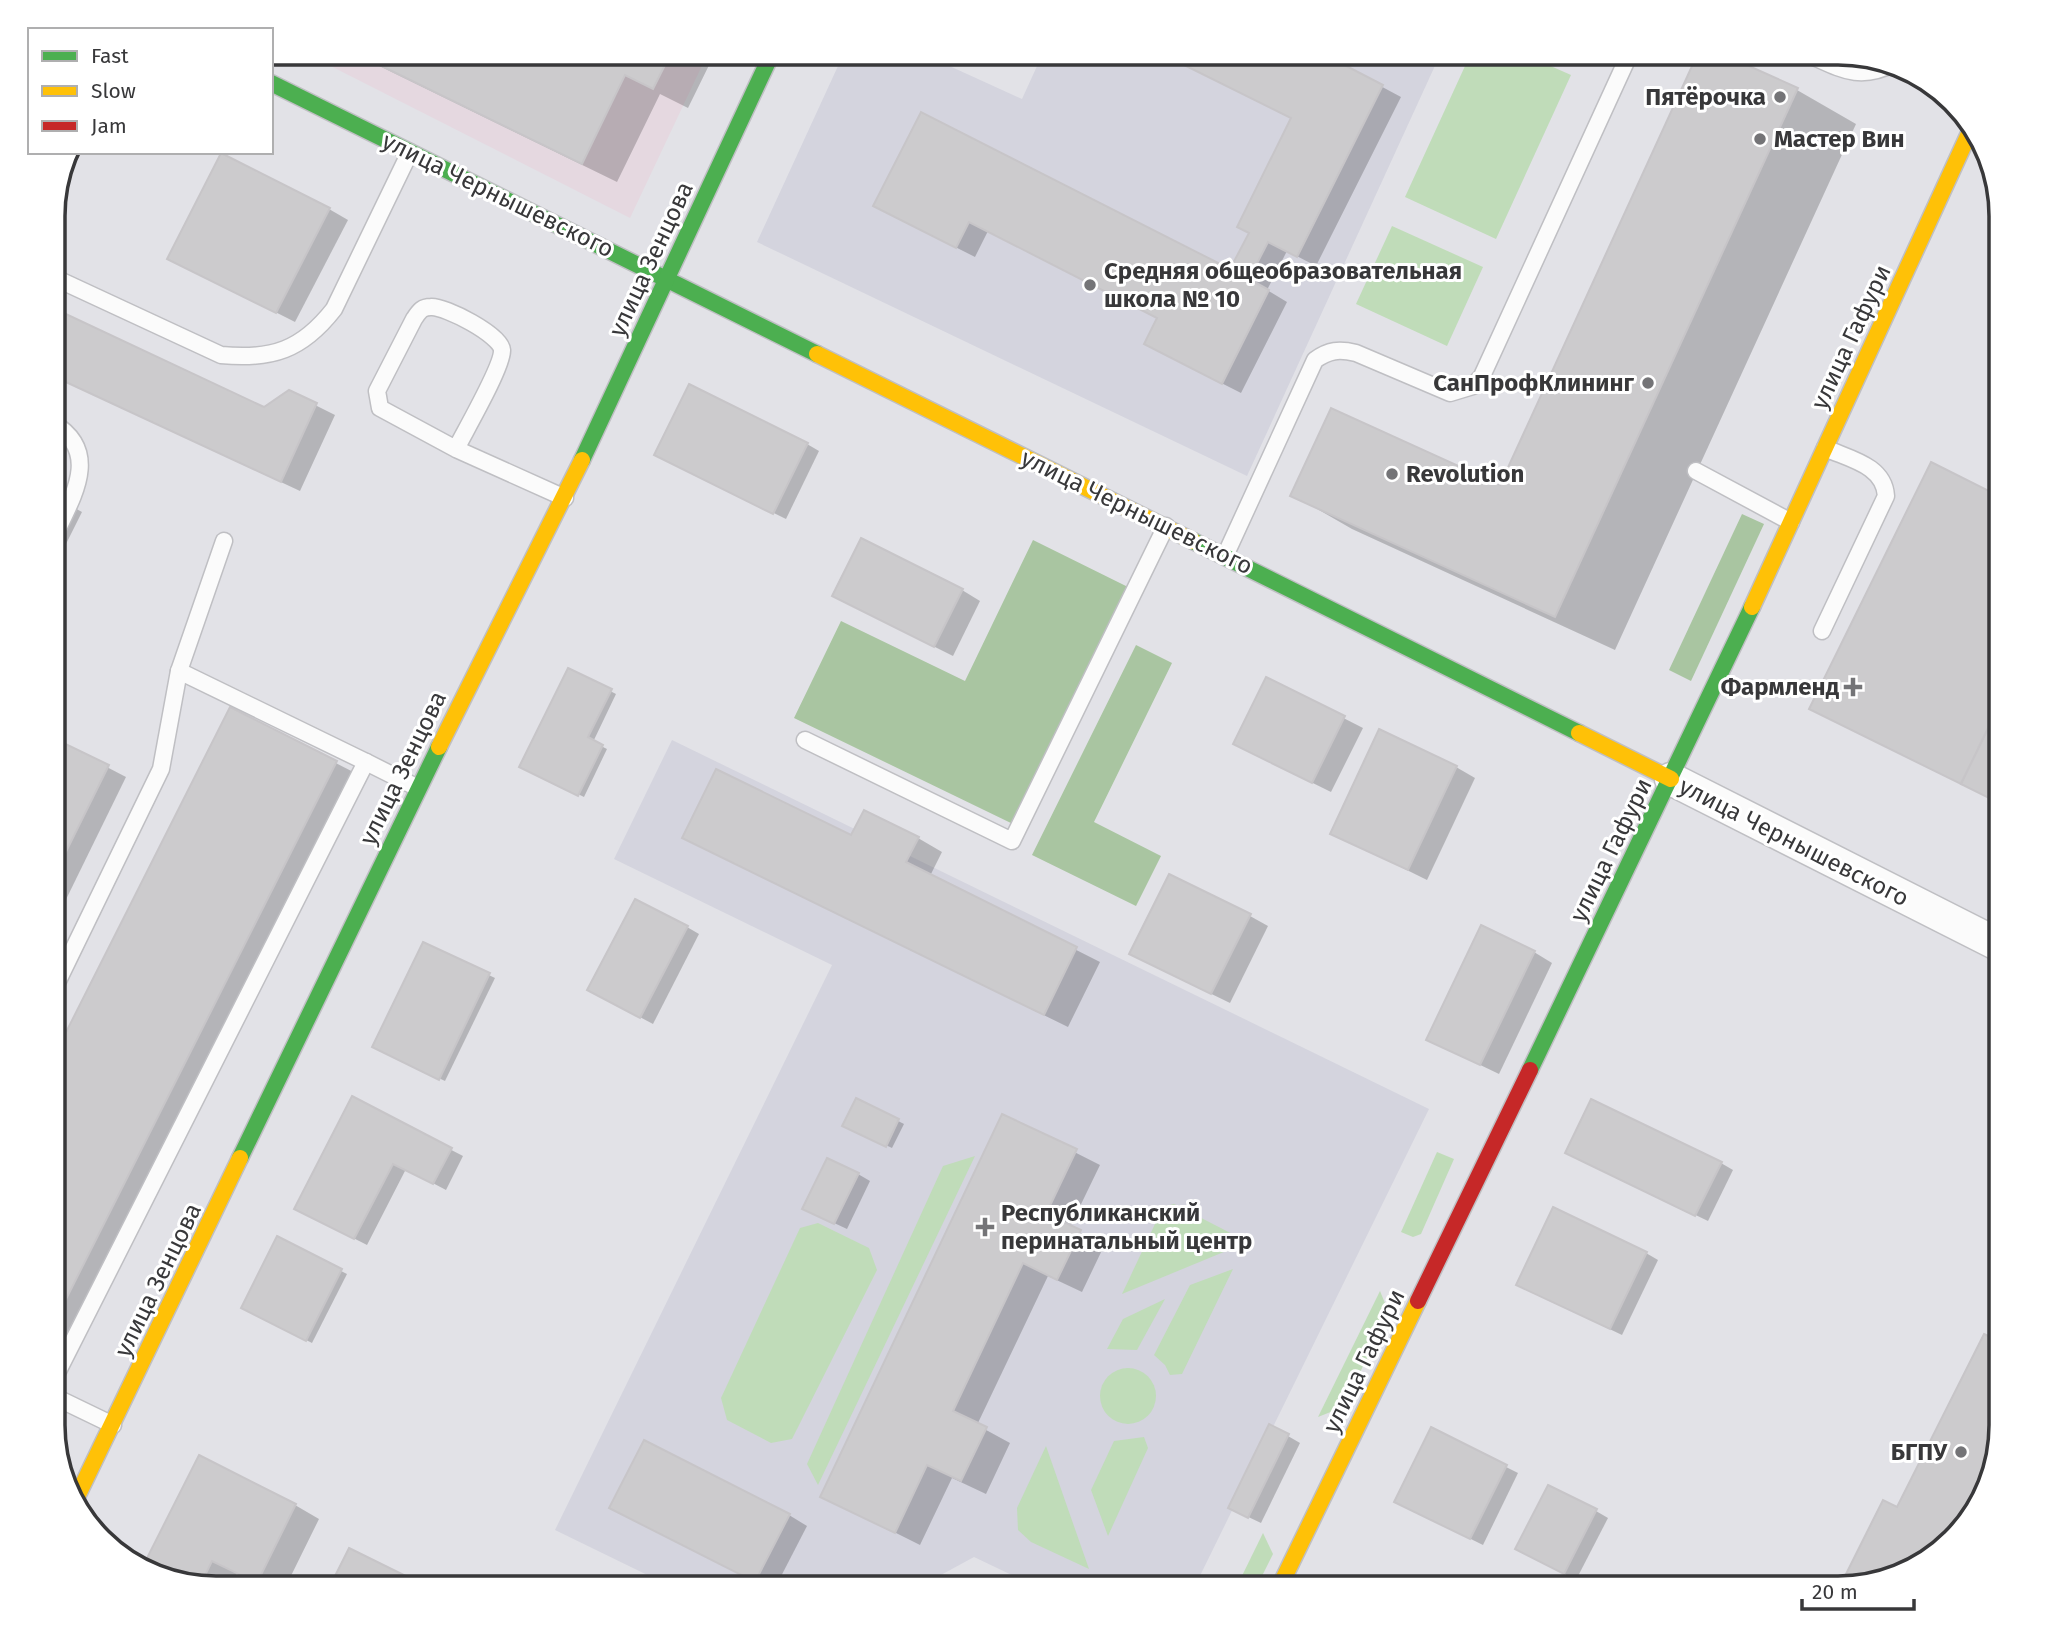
<svg xmlns="http://www.w3.org/2000/svg" width="2054" height="1641" viewBox="0 0 2054 1641" font-family="'Fira Sans',sans-serif">
	<style>
		.commercial { fill: #e5d8e0 }
		.built { fill: #d4d4de }
		.green { fill: #c0dcb9 }
		.forest { fill: #a9c5a1 }
		.shadow { fill: #0003 }
		.building { fill: #cccbcd; stroke: #c7c5c8; stroke-width: 2 }
		.lines { fill: none; stroke-linecap: round; stroke-linejoin: round }
		.lane-casing { stroke: #bfbfc3; stroke-width: 19 }
		.street-casing { stroke: #bfbfc3; stroke-width: 35 }
		.fast-casing { stroke: #bfbfc3; stroke-width: 19 }
		.slow-casing { stroke: #bfbfc3; stroke-width: 19 }
		.jam-casing { stroke: #bfbfc3; stroke-width: 19 }
		.lane { stroke: #fbfbfb; stroke-width: 16 }
		.street { stroke: #fbfbfb; stroke-width: 32 }
		.fast { stroke: #4caf50; stroke-width: 16 }
		.slow { stroke: #ffc107; stroke-width: 16 }
		.jam { stroke: #c62828; stroke-width: 16 }
		.poi-dot { fill: #747477; stroke: #fff; stroke-width: 2.5 }
		.labels { text-anchor: middle; stroke-width: 6; stroke-linejoin: round; paint-order: stroke }
		.poi-label { font-size: 24px; font-weight: bold; fill: #38383a; stroke: #fff; text-anchor: end }
		.street-label { font-size: 24px; fill: #38383a; stroke: #fff }
		.rim { fill: none; stroke: #38383a; stroke-width: 3.5 }
	</style>
	<rect width="100%" height="100%" fill="#e2e2e7"/>
	<!-- commercial -->
	<polygon class="commercial" points="305,53 708,53 630,218"/>
	<!-- built -->
	<g class="built">
		<polygon points="844,53 921,53 1022,99 1043,53 1429,53 1439,57 1247,476 757,242"/>
		<polygon points="672,740 1429,1109 1194,1588 1039,1588 974,1557 917,1588 674,1588 555,1530 832,965 614,859"/>
	</g>
	<!-- green -->
	<g class="green">
		<polygon points="1471,53 1521,53 1571,75 1496,239 1405,197"/>
		<polygon points="1392,226 1483,267 1447,346 1356,304"/>
		<polygon points="1437,1152 1454,1159 1421,1234 1413,1237 1401,1232"/>
		<polygon points="975,1156 818,1485 807,1464 943,1166"/>
		<polygon points="1174,1204 1248,1242 1122,1294 1163,1207"/>
		<polygon points="818,1223 869,1248 877,1270 792,1439 771,1443 727,1420 721,1398 800,1228"/>
		<polygon points="1233,1269 1182,1374 1170,1375 1165,1365 1154,1355 1190,1285"/>
		<polygon points="1380,1291 1389,1313 1343,1407 1318,1417"/>
		<polygon points="1165,1299 1137,1350 1107,1349 1123,1319"/>
		<circle cx="1128" cy="1396" r="28"/>
		<polygon points="1144,1437 1148,1448 1108,1536 1091,1490 1114,1441"/>
		<polygon points="1046,1446 1089,1569 1031,1542 1018,1530 1017,1508"/>
		<polygon points="1263,1533 1273,1554 1256,1588 1236,1588"/>
	</g>
	<!-- forest -->
	<g class="forest">
		<polygon points="1742,514 1764,524 1691,681 1669,670"/>
		<polygon points="1033,540 1130,588 1015,825 794,718 841,621 965,681"/>
		<polygon points="1136,645 1172,663 1094,822 1161,856 1136,906 1032,855"/>
	</g>
	<!-- shadow -->
	<g class="shadow">
		<polygon points="353,53 715,53 688,108 660,94 617,182"/>
		<polygon points="1161,53 1351,53 1345,67 1401,97 1316,266 1287,251 1267,290 1287,302 1241,393 1164,354 1159,318 988,231 975,257 894,216 922,114 1231,272 1251,233 1293,119"/>
		<polygon points="1700,53 1716,53 1797,90 1856,124 1615,650 1352,529 1293,495 1501,488"/>
		<polygon points="329,209 348,220 295,322 188,268"/>
		<polygon points="53,311 264,409 289,392 335,415 300,491 53,376"/>
		<polygon points="807,444 819,451 786,519 668,461"/>
		<polygon points="1931,465 2001,499 2001,805 1987,797"/>
		<polygon points="53,496 82,512 53,570"/>
		<polygon points="962,590 980,601 953,656 853,606"/>
		<polygon points="569,670 616,694 593,742 607,749 584,797 527,769"/>
		<polygon points="1267,679 1363,728 1331,792 1254,754"/>
		<polygon points="231,709 361,776 53,1373 53,1062"/>
		<polygon points="53,739 126,777 53,926"/>
		<polygon points="1456,767 1475,778 1427,880 1332,833"/>
		<polygon points="852,838 918,838 942,852 930,876 1100,962 1068,1027 709,851"/>
		<polygon points="1250,916 1268,926 1230,1003 1150,964"/>
		<polygon points="687,927 699,934 653,1024 602,997"/>
		<polygon points="424,944 495,978 445,1081 380,1050"/>
		<polygon points="1534,952 1552,963 1499,1074 1447,1049"/>
		<polygon points="353,1099 463,1156 446,1190 406,1169 367,1245 308,1215"/>
		<polygon points="857,1100 904,1124 892,1148 850,1128"/>
		<polygon points="1003,1116 1100,1165 1070,1227 1104,1246 1082,1292 1048,1276 977,1425 1010,1443 986,1494 952,1478 920,1545 822,1496"/>
		<polygon points="1579,1159 1721,1163 1733,1170 1708,1221"/>
		<polygon points="858,1174 870,1181 847,1229 817,1215"/>
		<polygon points="278,1239 347,1274 312,1343 243,1308"/>
		<polygon points="1646,1253 1658,1260 1622,1335 1530,1291"/>
		<polygon points="1985,1336 2001,1344 2001,1426 1993,1478 1910,1572 1842,1588 1884,1502 1897,1509"/>
		<polygon points="1432,1430 1518,1473 1483,1545 1408,1508"/>
		<polygon points="1288,1436 1300,1443 1261,1523 1242,1514"/>
		<polygon points="295,1505 319,1519 285,1588 268,1588 237,1573 230,1588 163,1580"/>
		<polygon points="1596,1511 1608,1518 1576,1580 1529,1555"/>
		<polygon points="789,1515 807,1526 775,1588 769,1588 630,1518"/>
		<polygon points="350,1551 426,1588 331,1588"/>
	</g>
	<!-- building -->
	<g class="building">
		<polygon points="355,53 671,53 653,89 625,75 582,164"/>
		<polygon points="1160,53 1328,53 1327,56 1383,85 1297,257 1268,242 1249,279 1269,290 1222,384 1144,344 1157,318 969,222 956,248 873,206 921,112 1230,269 1249,233 1237,227 1291,118"/>
		<polygon points="1698,53 1720,53 1798,88 1555,617 1290,496 1331,408 1500,485"/>
		<polygon points="221,153 330,208 276,313 167,259"/>
		<polygon points="53,308 264,407 289,390 317,403 281,482 53,376"/>
		<polygon points="689,384 808,443 773,514 654,455"/>
		<polygon points="1931,462 2001,497 2001,702 1961,784 1809,709"/>
		<polygon points="861,538 963,589 934,647 832,596"/>
		<polygon points="568,668 612,689 588,737 603,745 578,796 519,767"/>
		<polygon points="1266,677 1345,716 1312,783 1233,744"/>
		<polygon points="2001,702 2001,804 1961,784"/>
		<polygon points="230,707 337,761 53,1325 53,1058"/>
		<polygon points="1379,729 1457,766 1408,870 1330,834"/>
		<polygon points="53,738 109,765 53,878"/>
		<polygon points="716,769 851,835 864,810 919,837 906,862 1077,947 1044,1015 682,838"/>
		<polygon points="1169,874 1251,914 1211,994 1129,954"/>
		<polygon points="635,899 688,926 640,1018 587,990"/>
		<polygon points="1481,925 1535,951 1480,1065 1426,1040"/>
		<polygon points="423,942 490,973 439,1080 372,1047"/>
		<polygon points="352,1096 452,1148 433,1184 393,1164 354,1239 294,1209"/>
		<polygon points="856,1098 899,1119 886,1147 842,1126"/>
		<polygon points="1591,1099 1722,1162 1695,1216 1565,1153"/>
		<polygon points="1002,1114 1077,1149 1046,1214 1081,1230 1057,1280 1023,1263 953,1411 987,1427 961,1481 927,1465 895,1533 820,1497"/>
		<polygon points="827,1158 859,1173 834,1224 802,1209"/>
		<polygon points="1553,1207 1647,1252 1610,1329 1516,1285"/>
		<polygon points="277,1236 342,1269 306,1341 241,1308"/>
		<polygon points="1984,1334 2001,1342 2001,1426 1993,1478 1961,1533 1910,1572 1839,1588 1883,1500 1897,1507"/>
		<polygon points="1269,1424 1289,1434 1248,1518 1228,1508"/>
		<polygon points="1431,1427 1507,1465 1470,1539 1394,1502"/>
		<polygon points="644,1440 790,1514 755,1582 609,1508"/>
		<polygon points="199,1455 296,1504 257,1583 212,1561 200,1586 163,1580 142,1568"/>
		<polygon points="1548,1485 1597,1509 1564,1574 1515,1549"/>
		<polygon points="349,1548 430,1588 329,1588"/>
	</g>
	<g class="lines">
		<!-- lane casing -->
		<g class="lane-casing">
			<g id="lane">
				<path d="M 1805,53 C 1840,68 1858,82 1895,63"/>
				<path d="M 53,277 L 221,355 C 272,360 302,350 334,309 L 410,152"/>
				<path d="M 456,449 C 465,431 503,366 502,350 C 501,335 445,306 431,307 C 421,307 419,312 414,319 L 377,391 L 380,408 L 456,449 L 565,498"/>
				<polyline points="1696,471 1791,522"/>
				<path d="M 53,539 C 71,499 103,453 53,423"/>
				<path d="M 1225,556 L 1315,360 C 1329,350 1339,349 1356,353 L 1450,393 L 1473,386 L 1482,376 L 1630,53"/>
				<path d="M 1822,631 L 1886,496 C 1884,465 1849,459 1825,448"/>
				<polyline points="805,740 1012,841 1166,526"/>
				<polyline points="366,762 418,788"/>
				<polyline points="53,991 161,769 179,671"/>
				<polyline points="53,1381 366,762 179,671 224,541"/>
				<polyline points="53,1396 113,1425"/>
			</g>
		</g>
		<!-- street casing -->
		<g class="street-casing">
			<polyline id="street" points="1671,779 2001,946"/>
		</g>
		<!-- fast casing -->
		<g class="fast-casing">
			<g id="fast">
				<polyline points="271,83 817,354"/>
				<polyline points="582,460 772,53"/>
				<polyline points="1193,541 1579,733"/>
				<polyline points="1530,1070 1752,607"/>
				<polyline points="240,1158 439,747"/>
			</g>
		</g>
		<!-- slow casing -->
		<g class="slow-casing">
			<g id="slow">
				<polyline points="817,354 1193,541"/>
				<polyline points="1752,607 1972,127"/>
				<polyline points="1579,733 1671,779"/>
				<polyline points="439,747 582,460"/>
				<polyline points="74,1503 240,1158"/>
				<polyline points="1279,1588 1418,1301"/>
			</g>
		</g>
		<!-- jam casing -->
		<g class="jam-casing">
			<polyline id="jam" points="1418,1301 1530,1070"/>
		</g>
		<!-- lane -->
		<use href="#lane" class="lane"/>
		<!-- street -->
		<use href="#street" class="street"/>
		<!-- fast -->
		<use href="#fast" class="fast"/>
		<!-- slow -->
		<use href="#slow" class="slow"/>
		<!-- jam -->
		<use href="#jam" class="jam"/>
	</g>
	<!-- markers -->
	<g class="poi-dot">
		<circle cx="1780" cy="97" r="7"/>
		<circle cx="1760" cy="139" r="7"/>
		<circle cx="1090" cy="285" r="7"/>
		<circle cx="1648" cy="383" r="7"/>
		<circle cx="1392" cy="474" r="7"/>
		<path d="M1849.5 676.5h7v7h7v7h-7v7h-7v-7h-7v-7h7z"/>
		<path d="M981.5 1216.5h7v7h7v7h-7v7h-7v-7h-7v-7h7z"/>
		<circle cx="1961" cy="1452" r="7"/>
	</g>
	<g class="labels">
		<!-- poi labels -->
		<g class="poi-label">
			<text x="1766" y="105">Пятёрочка</text>
			<text x="1774" y="147" text-anchor="start">Мастер Вин</text>
			<text x="1104" y="279" text-anchor="start">Средняя общеобразовательная<tspan x="1104" dy="28">школа № 10</tspan></text>
			<text x="1634" y="391">СанПрофКлининг</text>
			<text x="1406" y="482" text-anchor="start">Revolution</text>
			<text x="1839" y="695">Фармленд</text>
			<text x="1001" y="1221" text-anchor="start">Республиканский<tspan x="1001" dy="28">перинатальный центр</tspan></text>
			<text x="1947" y="1460">БГПУ</text>
		</g>
		<!-- street labels -->
		<g class="street-label">
			<text transform="translate(498 195) rotate(26)" y="8">улица Чернышевского</text>
			<text transform="translate(651 259) rotate(-65)" y="8">улица Зенцова</text>
			<text transform="translate(1851 337) rotate(-65)" y="8">улица Гафури</text>
			<text transform="translate(1137 512) rotate(26)" y="8">улица Чернышевского</text>
			<text transform="translate(403 768) rotate(-64)" y="8">улица Зенцова</text>
			<text transform="translate(1794 842) rotate(27)" y="8">улица Чернышевского</text>
			<text transform="translate(1611 850) rotate(-64)" y="8">улица Гафури</text>
			<text transform="translate(158 1280) rotate(-64)" y="8">улица Зенцова</text>
			<text transform="translate(1364 1361) rotate(-64)" y="8">улица Гафури</text>
		</g>
	</g>
	<!-- crop -->
	<path d="M0 0H2054V1641H0ZM216 65H1838A151 151 0 0 1 1989 216V1425A151 151 0 0 1 1838 1576H216A151 151 0 0 1 65 1425V216A151 151 0 0 1 216 65Z" fill="#fff" fill-rule="evenodd"/>
	<path class="rim" d="M216 65H1838A151 151 0 0 1 1989 216V1425A151 151 0 0 1 1838 1576H216A151 151 0 0 1 65 1425V216A151 151 0 0 1 216 65Z"/>
	<!-- legend -->
	<rect x="28" y="28" width="245" height="126" fill="#ffffff" stroke="#afafb0" stroke-width="2"/>
	<rect x="42" y="51" width="35" height="10" fill="#4caf50" stroke="#afafb0" stroke-width="2"/>
	<text x="91" y="63" font-size="21" fill="#38383a">Fast</text>
	<rect x="42" y="86" width="35" height="10" fill="#ffc107" stroke="#afafb0" stroke-width="2"/>
	<text x="91" y="98" font-size="21" fill="#38383a">Slow</text>
	<rect x="42" y="121" width="35" height="10" fill="#c62828" stroke="#afafb0" stroke-width="2"/>
	<text x="91" y="133" font-size="21" fill="#38383a">Jam</text>
	<!-- scale -->
	<path d="M1802 1599v10h112v-10" fill="none" stroke="#38383a" stroke-width="3.5"/>
	<text x="1812" y="1599" font-size="21" fill="#38383a" stroke="#ffffff" stroke-width="5" paint-order="stroke">20 m</text>
</svg>
